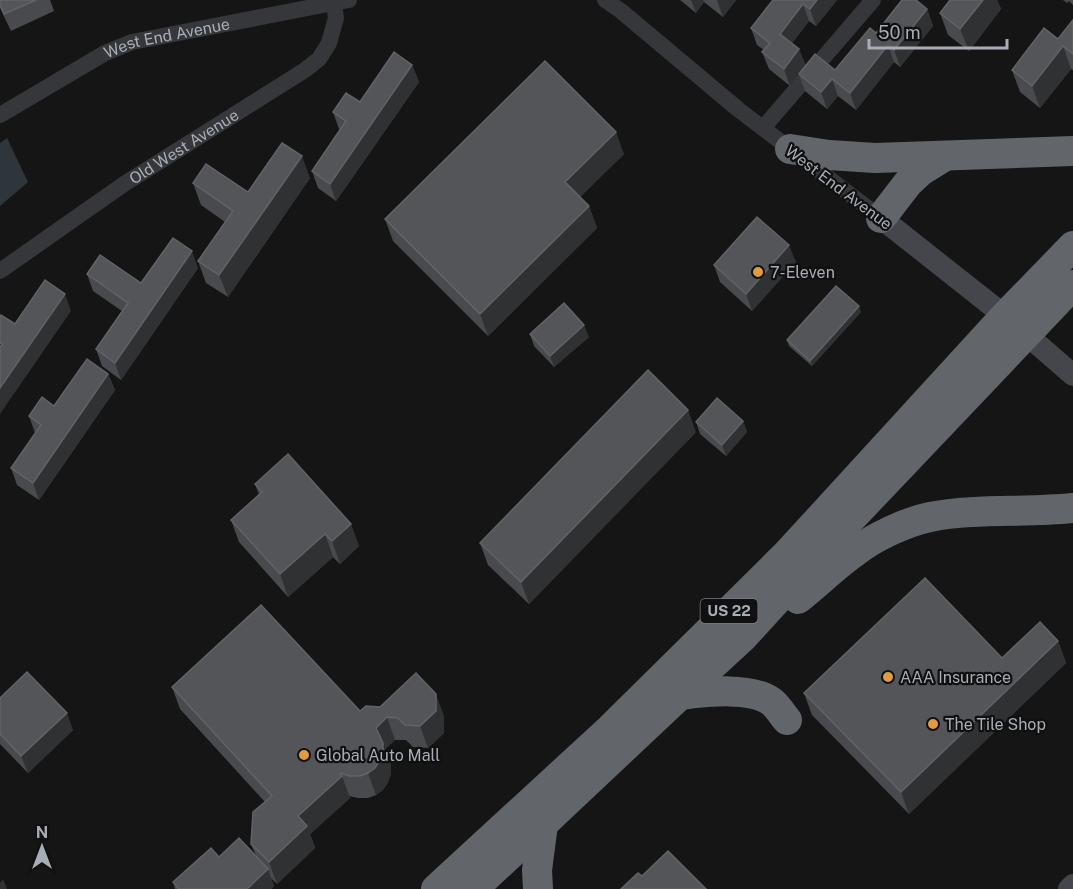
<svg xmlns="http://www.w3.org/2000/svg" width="1073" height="889" viewBox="0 0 1073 889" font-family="'Public Sans',sans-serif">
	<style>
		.water { fill: #2e363b }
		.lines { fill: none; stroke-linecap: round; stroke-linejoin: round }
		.street { stroke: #36373b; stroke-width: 16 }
		.secondary { stroke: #44464b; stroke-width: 22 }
		.highway { stroke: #62666b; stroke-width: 30 }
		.wall { fill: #494a4e }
		.shaded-wall { fill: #303133 }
		.building { fill: #535559; stroke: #616367; stroke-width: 1.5 }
		.poi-dot { fill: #e09a42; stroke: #101011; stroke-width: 2 }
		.labels { text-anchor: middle; stroke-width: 4.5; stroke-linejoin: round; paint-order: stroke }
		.shield { fill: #101011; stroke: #7a7e84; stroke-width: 1.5 }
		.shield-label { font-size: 15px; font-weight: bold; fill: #a8adb5 }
		.street-label { font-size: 16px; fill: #a8adb5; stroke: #101011 }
		.poi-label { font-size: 16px; fill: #a8adb5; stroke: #101011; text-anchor: start }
	</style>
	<rect width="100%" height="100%" fill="#151516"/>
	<!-- water -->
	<polygon class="water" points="7,138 28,182 0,206 0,143"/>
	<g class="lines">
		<!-- street -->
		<g class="street">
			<polyline points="605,0 621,11 739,110 881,218"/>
			<path id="s1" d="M 0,115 L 105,53 L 132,42 L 349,0"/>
			<polyline points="763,128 873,0"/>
			<path id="s2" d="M 0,271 L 124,184 L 305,70 L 319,59 L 329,43 L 336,18 L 334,3"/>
		</g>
		<!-- secondary -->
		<g class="secondary">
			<polyline points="881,218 1005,316 1073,375"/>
			<polyline points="1069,889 1073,885"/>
		</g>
		<!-- highway -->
		<g class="highway">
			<polyline points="790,149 829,155 875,158 1073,151"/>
			<polyline points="881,218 908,183 921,171 945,156"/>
			<path d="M 798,599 C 817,584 835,566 855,552 C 874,537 906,522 930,517 C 975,508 1026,513 1073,508"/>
			<path d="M 680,695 C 705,692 751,686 772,702 C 778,707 782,714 787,720"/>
			<polyline points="436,889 610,729 787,554 1005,316 1073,246"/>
			<polyline points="473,889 543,824 680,695 743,637 845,525 1073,285"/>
			<polyline points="538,889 537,870 543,824"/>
		</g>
	</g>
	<!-- wall -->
	<g class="wall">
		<polygon points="0,0 50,0 54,11 11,31 0,8"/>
		<polygon points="680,0 736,0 723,17 704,2 696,13"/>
		<polygon points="773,0 837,0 816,26 809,21 792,43 799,49 806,66 835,70 876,33 927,9 933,26 900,67 894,62 856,110 838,96 827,109 805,91 799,75 790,86 769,69 762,52 764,50 757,45 751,28"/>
		<polygon points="950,0 997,0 1001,9 969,51 948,35 940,13"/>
		<polygon points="1063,0 1073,0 1073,5 1069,1 1067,3"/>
		<polygon points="1073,20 1073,70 1071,69 1040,108 1020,92 1012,70 1058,39"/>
		<polygon points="412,65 419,82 336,201 318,188 312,171 340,130 339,129 333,112 360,102"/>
		<polygon points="624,154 580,197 589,206 597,228 488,336 393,241 385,219"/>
		<polygon points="310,178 228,297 206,283 198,261 225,222 201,205 193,183 248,192"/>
		<polygon points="796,262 752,311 720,282 714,265"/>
		<polygon points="198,268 121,380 102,366 96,349 122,311 93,291 87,274 141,283"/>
		<polygon points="861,312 812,366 789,346 787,340"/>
		<polygon points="530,334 589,337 554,367 534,346"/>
		<polygon points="108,374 115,390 39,500 17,485 11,468 35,433 29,416 54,406"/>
		<polygon points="743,421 747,432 726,456 700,434 696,422"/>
		<polygon points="696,432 529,604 488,565 480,543"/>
		<polygon points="255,484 359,546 340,564 333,557 288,597 239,542 231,520 259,495"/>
		<polygon points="1058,641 1066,663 909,814 812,715 804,693 1002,658"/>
		<polygon points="172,687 360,711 444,716 444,733 428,748 413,747 406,740 395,740 385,749 391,765 391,774 388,782 383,790 376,795 368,798 358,798 349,796 350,798 310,834 315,848 277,884 271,878 274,886 271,889 175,889 173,882 219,857 256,856 251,844 265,802 180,709"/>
		<polygon points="0,698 73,730 28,773 0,744"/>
	</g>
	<!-- shaded-wall -->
	<g class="shaded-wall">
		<polygon points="691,0 703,0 704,2 696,13"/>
		<polygon points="717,0 736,0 723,17"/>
		<polygon points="817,0 837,0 816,26 810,9"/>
		<polygon points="983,0 997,0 1001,9 969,51 960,29"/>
		<polygon points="803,4 809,21 786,51 780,34"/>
		<polygon points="927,9 933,26 900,67 894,50"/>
		<polygon points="888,45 894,62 856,110 850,93"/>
		<polygon points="1063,46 1071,69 1040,108 1032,86"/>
		<polygon points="799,49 806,66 790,86 784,69"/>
		<polygon points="412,65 419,82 336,201 330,184"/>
		<polygon points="832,79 838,96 827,109 821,92"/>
		<polygon points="616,132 624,154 573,204 565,182"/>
		<polygon points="302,156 310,178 228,297 219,275"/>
		<polygon points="589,206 597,228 488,336 480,314"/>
		<polygon points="789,245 796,262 752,311 746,294"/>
		<polygon points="192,251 198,268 121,380 115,363"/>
		<polygon points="65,294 71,311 0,414 0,388"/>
		<polygon points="859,306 861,312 812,366 810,361"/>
		<polygon points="584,325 589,337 554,367 550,356"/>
		<polygon points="108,374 115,390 39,500 33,483"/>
		<polygon points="688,410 696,432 529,604 521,582"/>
		<polygon points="743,421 747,432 726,456 722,445"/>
		<polygon points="351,524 359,546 340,564 332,541"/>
		<polygon points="325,534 333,557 288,597 280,574"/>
		<polygon points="1058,641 1066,663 909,814 901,792"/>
		<polygon points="436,694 444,716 444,733 428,748 420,726"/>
		<polygon points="67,713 73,730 28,773 21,756"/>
		<polygon points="387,717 395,740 385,749 391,765 391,774 388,782 383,790 376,795 368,773 376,728"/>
		<polygon points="341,773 350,798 310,834 315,848 277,884 269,862 298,816"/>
		<polygon points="268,869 274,886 271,889 247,889"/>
		<polygon points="3,879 7,889 0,889 0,883"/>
	</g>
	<!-- building -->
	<g class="building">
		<polygon points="0,0 36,0 4,14 0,4"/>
		<polygon points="773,0 817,0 810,9 803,4 780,34 799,49 784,69 762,52 770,43 751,28"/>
		<polygon points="902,0 916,0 927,9 894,50 888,45 850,93 832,79 821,92 799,74 815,54 835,70 870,28 876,33"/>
		<polygon points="950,0 983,0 960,29 940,13"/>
		<polygon points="1073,20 1073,54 1063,46 1032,86 1012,70 1044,28 1058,39"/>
		<polygon points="394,52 412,65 330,184 312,171 346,121 333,112 346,93 360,102"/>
		<polygon points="545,61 616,132 565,182 589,206 480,314 385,219"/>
		<polygon points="282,143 302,156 219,275 198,261 233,211 193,183 206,164 248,192"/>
		<polygon points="757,217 789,245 746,294 714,265"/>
		<polygon points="173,238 192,251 115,363 96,349 128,303 87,274 100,255 141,283"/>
		<polygon points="45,280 65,294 0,388 0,347 2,344 0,343 0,317 1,315 15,324"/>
		<polygon points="836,286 859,306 810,361 787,340"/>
		<polygon points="564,303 584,325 550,356 530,334"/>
		<polygon points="87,359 108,374 33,483 11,468 41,425 29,416 42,397 54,406"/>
		<polygon points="648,370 688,410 521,582 480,543"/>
		<polygon points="717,398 743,421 722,445 696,422"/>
		<polygon points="288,454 351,524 332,541 325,534 280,574 231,520 262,492 255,484"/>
		<polygon points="925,578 1002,658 1040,622 1058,641 901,792 804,693"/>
		<polygon points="261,605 360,711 366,706 380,707 416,673 436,694 436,711 420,726 405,725 398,718 387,717 376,728 383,743 383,752 380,760 375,768 368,773 360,776 350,776 341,773 340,774 342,776 298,816 307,826 269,862 251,844 253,812 272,796 172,687"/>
		<polygon points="27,672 67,713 21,756 0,734 0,698"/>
		<polygon points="239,838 268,869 247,889 179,889 173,882 211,848 219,857"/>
		<polygon points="668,851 706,889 621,889 638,873 642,876"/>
	</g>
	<!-- markers -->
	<g class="poi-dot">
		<circle cx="758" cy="272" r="6"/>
		<circle cx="888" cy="677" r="6"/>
		<circle cx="933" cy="724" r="6"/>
		<circle cx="304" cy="755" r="6"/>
	</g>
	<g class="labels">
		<!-- shield labels -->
		<rect class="shield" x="700.5" y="599" width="57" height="24" rx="4.5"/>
		<g class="shield-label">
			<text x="729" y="616">US 22</text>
		</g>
		<!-- street labels -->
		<g class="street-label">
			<text dy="6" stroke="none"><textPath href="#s1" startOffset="186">West End Avenue</textPath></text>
			<text dy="6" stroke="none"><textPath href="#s2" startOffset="222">Old West Avenue</textPath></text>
			<text transform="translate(839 187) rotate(37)" y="6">West End Avenue</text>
		</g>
		<!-- poi labels -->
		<g class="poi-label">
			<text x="770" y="278">7-Eleven</text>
			<text x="900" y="683">AAA Insurance</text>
			<text x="945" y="730">The Tile Shop</text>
			<text x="316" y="761">Global Auto Mall</text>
		</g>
	</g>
	<!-- north arrow -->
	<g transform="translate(42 847)" stroke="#101011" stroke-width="4.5" paint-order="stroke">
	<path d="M0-4.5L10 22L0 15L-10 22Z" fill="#a8adb5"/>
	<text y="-9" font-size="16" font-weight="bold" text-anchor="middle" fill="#a8adb5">N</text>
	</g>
	<!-- scale -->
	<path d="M869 39v9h138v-9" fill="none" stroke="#a8adb5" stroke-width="3"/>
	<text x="878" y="39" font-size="18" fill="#a8adb5" stroke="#101011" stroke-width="4.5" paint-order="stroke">50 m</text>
</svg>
